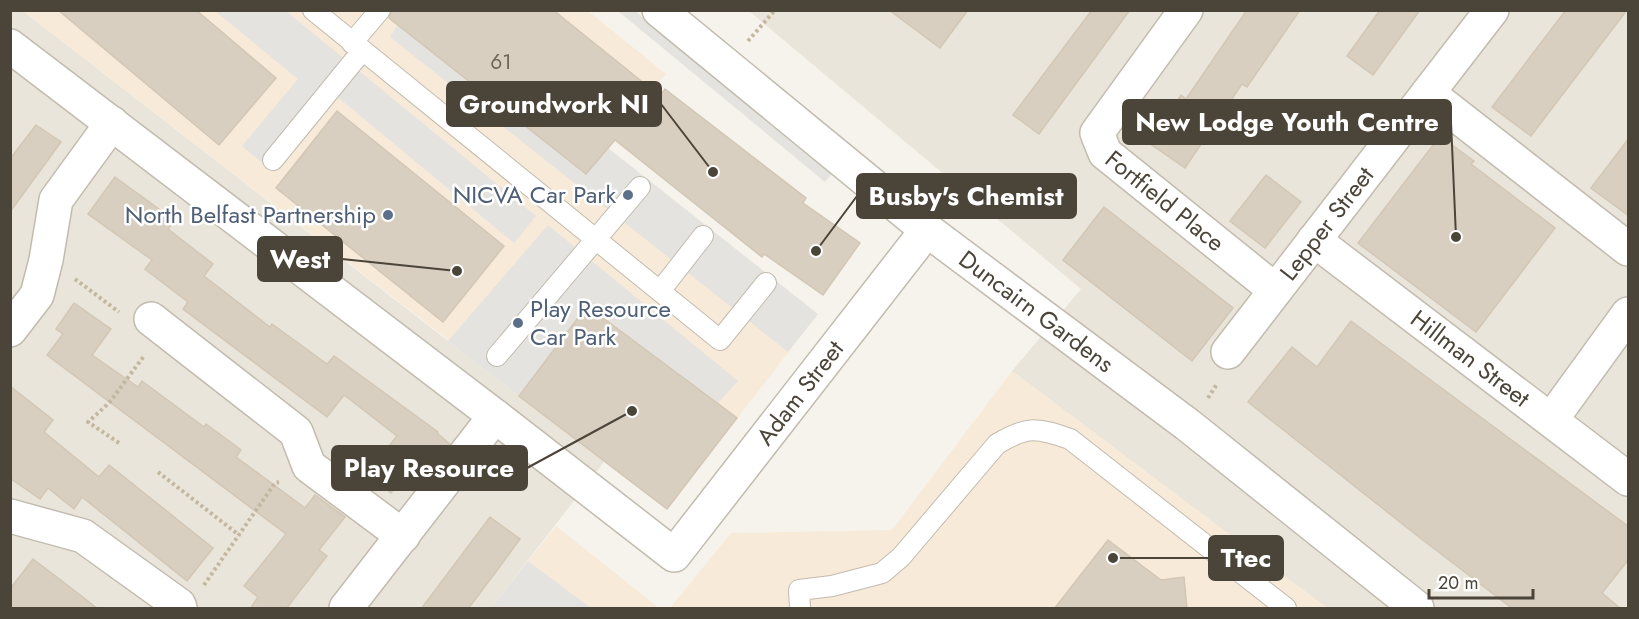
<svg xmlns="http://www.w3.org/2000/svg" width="1639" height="619" viewBox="0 0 1639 619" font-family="Jost,sans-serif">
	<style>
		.residential { fill: #eae5da }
		.commercial { fill: #f7ead8 }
		.parking { fill: #e5e3e0 }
		.building { fill: #d8cfc1; stroke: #d3c7b4; stroke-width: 1.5 }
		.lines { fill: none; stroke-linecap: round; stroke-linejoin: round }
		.service-casing { stroke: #c2bbae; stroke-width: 22 }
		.minor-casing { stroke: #c2bbae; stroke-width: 36 }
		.tertiary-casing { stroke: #c2bbae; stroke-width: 36 }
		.path { stroke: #c4b79f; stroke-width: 4; stroke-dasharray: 3 3; stroke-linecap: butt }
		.service { stroke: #fff; stroke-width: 20 }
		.minor { stroke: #fff; stroke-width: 33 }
		.tertiary { stroke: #fff; stroke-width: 33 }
		.service-dot { fill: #5c6f8a; stroke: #fff; stroke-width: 2 }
		.labels { text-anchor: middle; stroke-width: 5; stroke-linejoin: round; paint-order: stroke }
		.number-label { font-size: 21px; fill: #6e675b }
		.service-label { font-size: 24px; fill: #4e5e75; stroke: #fff; text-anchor: end }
		.street-label { font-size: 24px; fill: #4b4439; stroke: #fff }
		.leader { fill: none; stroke: #4b4439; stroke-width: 2 }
		.callout-dot { fill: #4b4439; stroke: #fff; stroke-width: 2 }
		.callout { fill: #4b4439; stroke: #4b4439; stroke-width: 2 }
		.callout-label { font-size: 26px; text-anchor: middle; font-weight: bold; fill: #fff }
	</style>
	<rect width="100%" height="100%" fill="#f6f3ec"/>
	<!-- residential -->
	<g class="residential">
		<polygon points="10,11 23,11 604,462 491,608 11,608"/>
		<polygon points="749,11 1628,11 1628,608 1327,608 1012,371 1081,289"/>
	</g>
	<!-- commercial -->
	<g class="commercial">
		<polygon points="23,11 588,11 666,74 608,148 818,314 667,509"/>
		<polygon points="1012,371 1327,608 670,608 731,533 892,530"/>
		<polygon points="556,526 659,608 491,608"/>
	</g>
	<!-- parking -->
	<g class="parking">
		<polygon points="215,11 286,11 536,216 514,243 335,95 272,171 242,146 298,79"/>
		<polygon points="618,11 635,11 832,174 825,182"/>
		<polygon points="397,25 586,173 608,148 818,314 788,352 390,37"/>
		<polygon points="548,225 738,381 718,403 587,306 519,396 448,341"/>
		<polygon points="528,561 591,608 491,608"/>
	</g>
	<!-- building -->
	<g class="building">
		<polygon points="58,10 196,10 276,78 219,145"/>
		<polygon points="392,10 553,10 660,96 665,89 806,198 803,203 860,243 823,295 764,254 762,257 615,140 586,174 389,18"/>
		<polygon points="889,10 968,10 940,48"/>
		<polygon points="1092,10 1130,10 1039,134 1013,115"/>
		<polygon points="1247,10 1300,10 1247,87 1242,84 1185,168 1149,143 1181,95 1186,99"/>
		<polygon points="1380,10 1420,10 1373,75 1347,56"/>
		<polygon points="1566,10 1627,10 1531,136 1492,107"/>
		<polygon points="337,111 504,246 443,322 276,188"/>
		<polygon points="36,125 61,142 10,212 10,159"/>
		<polygon points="1440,136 1474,161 1471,164 1555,228 1476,332 1358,243"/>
		<polygon points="1629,138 1629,216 1591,188"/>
		<polygon points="1266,175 1301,202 1265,248 1230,221"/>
		<polygon points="115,177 174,220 168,229 213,264 204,276 270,327 272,324 327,364 334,356 438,432 437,433 450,444 435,463 421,453 391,493 367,474 397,436 344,395 327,417 183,309 188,302 145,269 152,260 88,214"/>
		<polygon points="1104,207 1233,308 1192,361 1063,260"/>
		<polygon points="74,303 111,329 92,355 138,387 142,381 204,427 206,424 241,450 236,457 305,508 315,495 345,517 319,550 327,556 286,609 250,609 258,597 244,586 286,534 47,355 63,334 56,329"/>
		<polygon points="587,306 737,418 667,509 519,396"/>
		<polygon points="1351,321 1629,527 1629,559 1602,593 1621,609 1513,609 1424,541 1248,402 1292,347 1317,367"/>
		<polygon points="10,386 53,420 44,432 99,477 109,465 213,548 187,581 82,497 74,509 48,488 40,499 10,478"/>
		<polygon points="490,517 520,539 498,569 468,609 421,609"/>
		<polygon points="1108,540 1161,580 1184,577 1187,609 1054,609"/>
		<polygon points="33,559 66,584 98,609 10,609 10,589"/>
	</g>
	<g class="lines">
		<!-- service casing -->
		<g class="service-casing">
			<g id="service">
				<polyline points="313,10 720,340 766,283"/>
				<polyline points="352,43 380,10"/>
				<polyline points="273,160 362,51"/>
				<polyline points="660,291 703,236"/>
				<polyline points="497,356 640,187"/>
				<path d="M 800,608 L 799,590 L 832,586 L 882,573 L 901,557 L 997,444 C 1028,425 1038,428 1070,439 L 1286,608"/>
			</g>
		</g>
		<!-- minor casing -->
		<g class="minor-casing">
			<g id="minor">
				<path id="s1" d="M 1186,10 L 1097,133 L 1105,153 L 1275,290"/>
				<path id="s2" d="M 10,46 L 495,416 L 674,555 L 927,230"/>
				<polyline points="1428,93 1628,249"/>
				<path id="s3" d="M 1314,240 L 1628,479"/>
				<polyline points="151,319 296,432 309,466 403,536"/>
				<polyline points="10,330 37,295 46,260 56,200 112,123"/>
				<path id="s4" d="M 1228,352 L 1492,10"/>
				<polyline points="1551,420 1628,314"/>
				<polyline points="10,516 83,536 179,605 180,608"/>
				<polyline points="346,608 495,416"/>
			</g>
		</g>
		<!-- tertiary casing -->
		<g class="tertiary-casing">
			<g id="tertiary">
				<path id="s5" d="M 659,10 L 927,230 L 1188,425 L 1417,608"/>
			</g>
		</g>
		<!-- path -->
		<g class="path">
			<polyline points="748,41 775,10"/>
			<polyline points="75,279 119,312"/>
			<polyline points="1208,398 1217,384"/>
			<polyline points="119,443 88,422 109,403 144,356"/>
			<polyline points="158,472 239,535"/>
			<polyline points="204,585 275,483 279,482"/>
		</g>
		<!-- service -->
		<use href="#service" class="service"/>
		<!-- minor -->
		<use href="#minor" class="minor"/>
		<!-- tertiary -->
		<use href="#tertiary" class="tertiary"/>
	</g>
	<!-- markers -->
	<g class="service-dot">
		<circle cx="628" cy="195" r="6"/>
		<circle cx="388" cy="215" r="6"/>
		<circle cx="518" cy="323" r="6"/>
	</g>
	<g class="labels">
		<!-- number labels -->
		<g class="number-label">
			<text x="501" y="69">61</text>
		</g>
		<!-- service labels -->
		<g class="service-label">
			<text x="616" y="203">NICVA Car Park</text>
			<text x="376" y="223">North Belfast Partnership</text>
			<text x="530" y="317" text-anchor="start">Play Resource<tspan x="530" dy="28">Car Park</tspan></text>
		</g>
		<!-- street labels -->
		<g class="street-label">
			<text dy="8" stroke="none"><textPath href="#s1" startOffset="250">Fortfield Place</textPath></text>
			<text dy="8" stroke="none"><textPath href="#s4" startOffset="162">Lepper Street</textPath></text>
			<text dy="8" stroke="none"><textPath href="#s5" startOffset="483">Duncairn Gardens</textPath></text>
			<text dy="8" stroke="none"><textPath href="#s3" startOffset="196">Hillman Street</textPath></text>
			<text dy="8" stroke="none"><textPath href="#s2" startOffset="1042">Adam Street</textPath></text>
		</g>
	</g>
	<!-- callouts -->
	<path class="leader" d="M713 172L661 104M1456 237L1451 122M816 251L857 196M457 271L342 259M632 411L527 468M1113 558L1209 558"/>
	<g class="callout-dot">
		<circle cx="713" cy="172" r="6"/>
		<circle cx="1456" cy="237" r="6"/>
		<circle cx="816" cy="251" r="6"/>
		<circle cx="457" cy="271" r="6"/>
		<circle cx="632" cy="411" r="6"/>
		<circle cx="1113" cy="558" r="6"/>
	</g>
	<g class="callout">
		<rect x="447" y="82" width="214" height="44" rx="6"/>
		<rect x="1123" y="100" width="328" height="44" rx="6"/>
		<rect x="857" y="174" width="219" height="44" rx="6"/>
		<rect x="258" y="237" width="84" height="44" rx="6"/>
		<rect x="332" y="446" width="195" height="44" rx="6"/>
		<rect x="1209" y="536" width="74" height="44" rx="6"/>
	</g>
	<g class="callout-label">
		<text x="554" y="113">Groundwork NI</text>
		<text x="1287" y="131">New Lodge Youth Centre</text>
		<text x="966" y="205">Busby's Chemist</text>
		<text x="300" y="268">West</text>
		<text x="429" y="477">Play Resource</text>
		<text x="1246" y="567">Ttec</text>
	</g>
	<!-- border -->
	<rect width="1639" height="619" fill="none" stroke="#4b4439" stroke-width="24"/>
	<!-- scale -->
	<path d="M1429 589v9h104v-9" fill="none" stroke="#4b4439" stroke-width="3"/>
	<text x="1438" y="589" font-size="18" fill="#4b4439" stroke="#ffffff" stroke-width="4.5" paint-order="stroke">20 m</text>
</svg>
